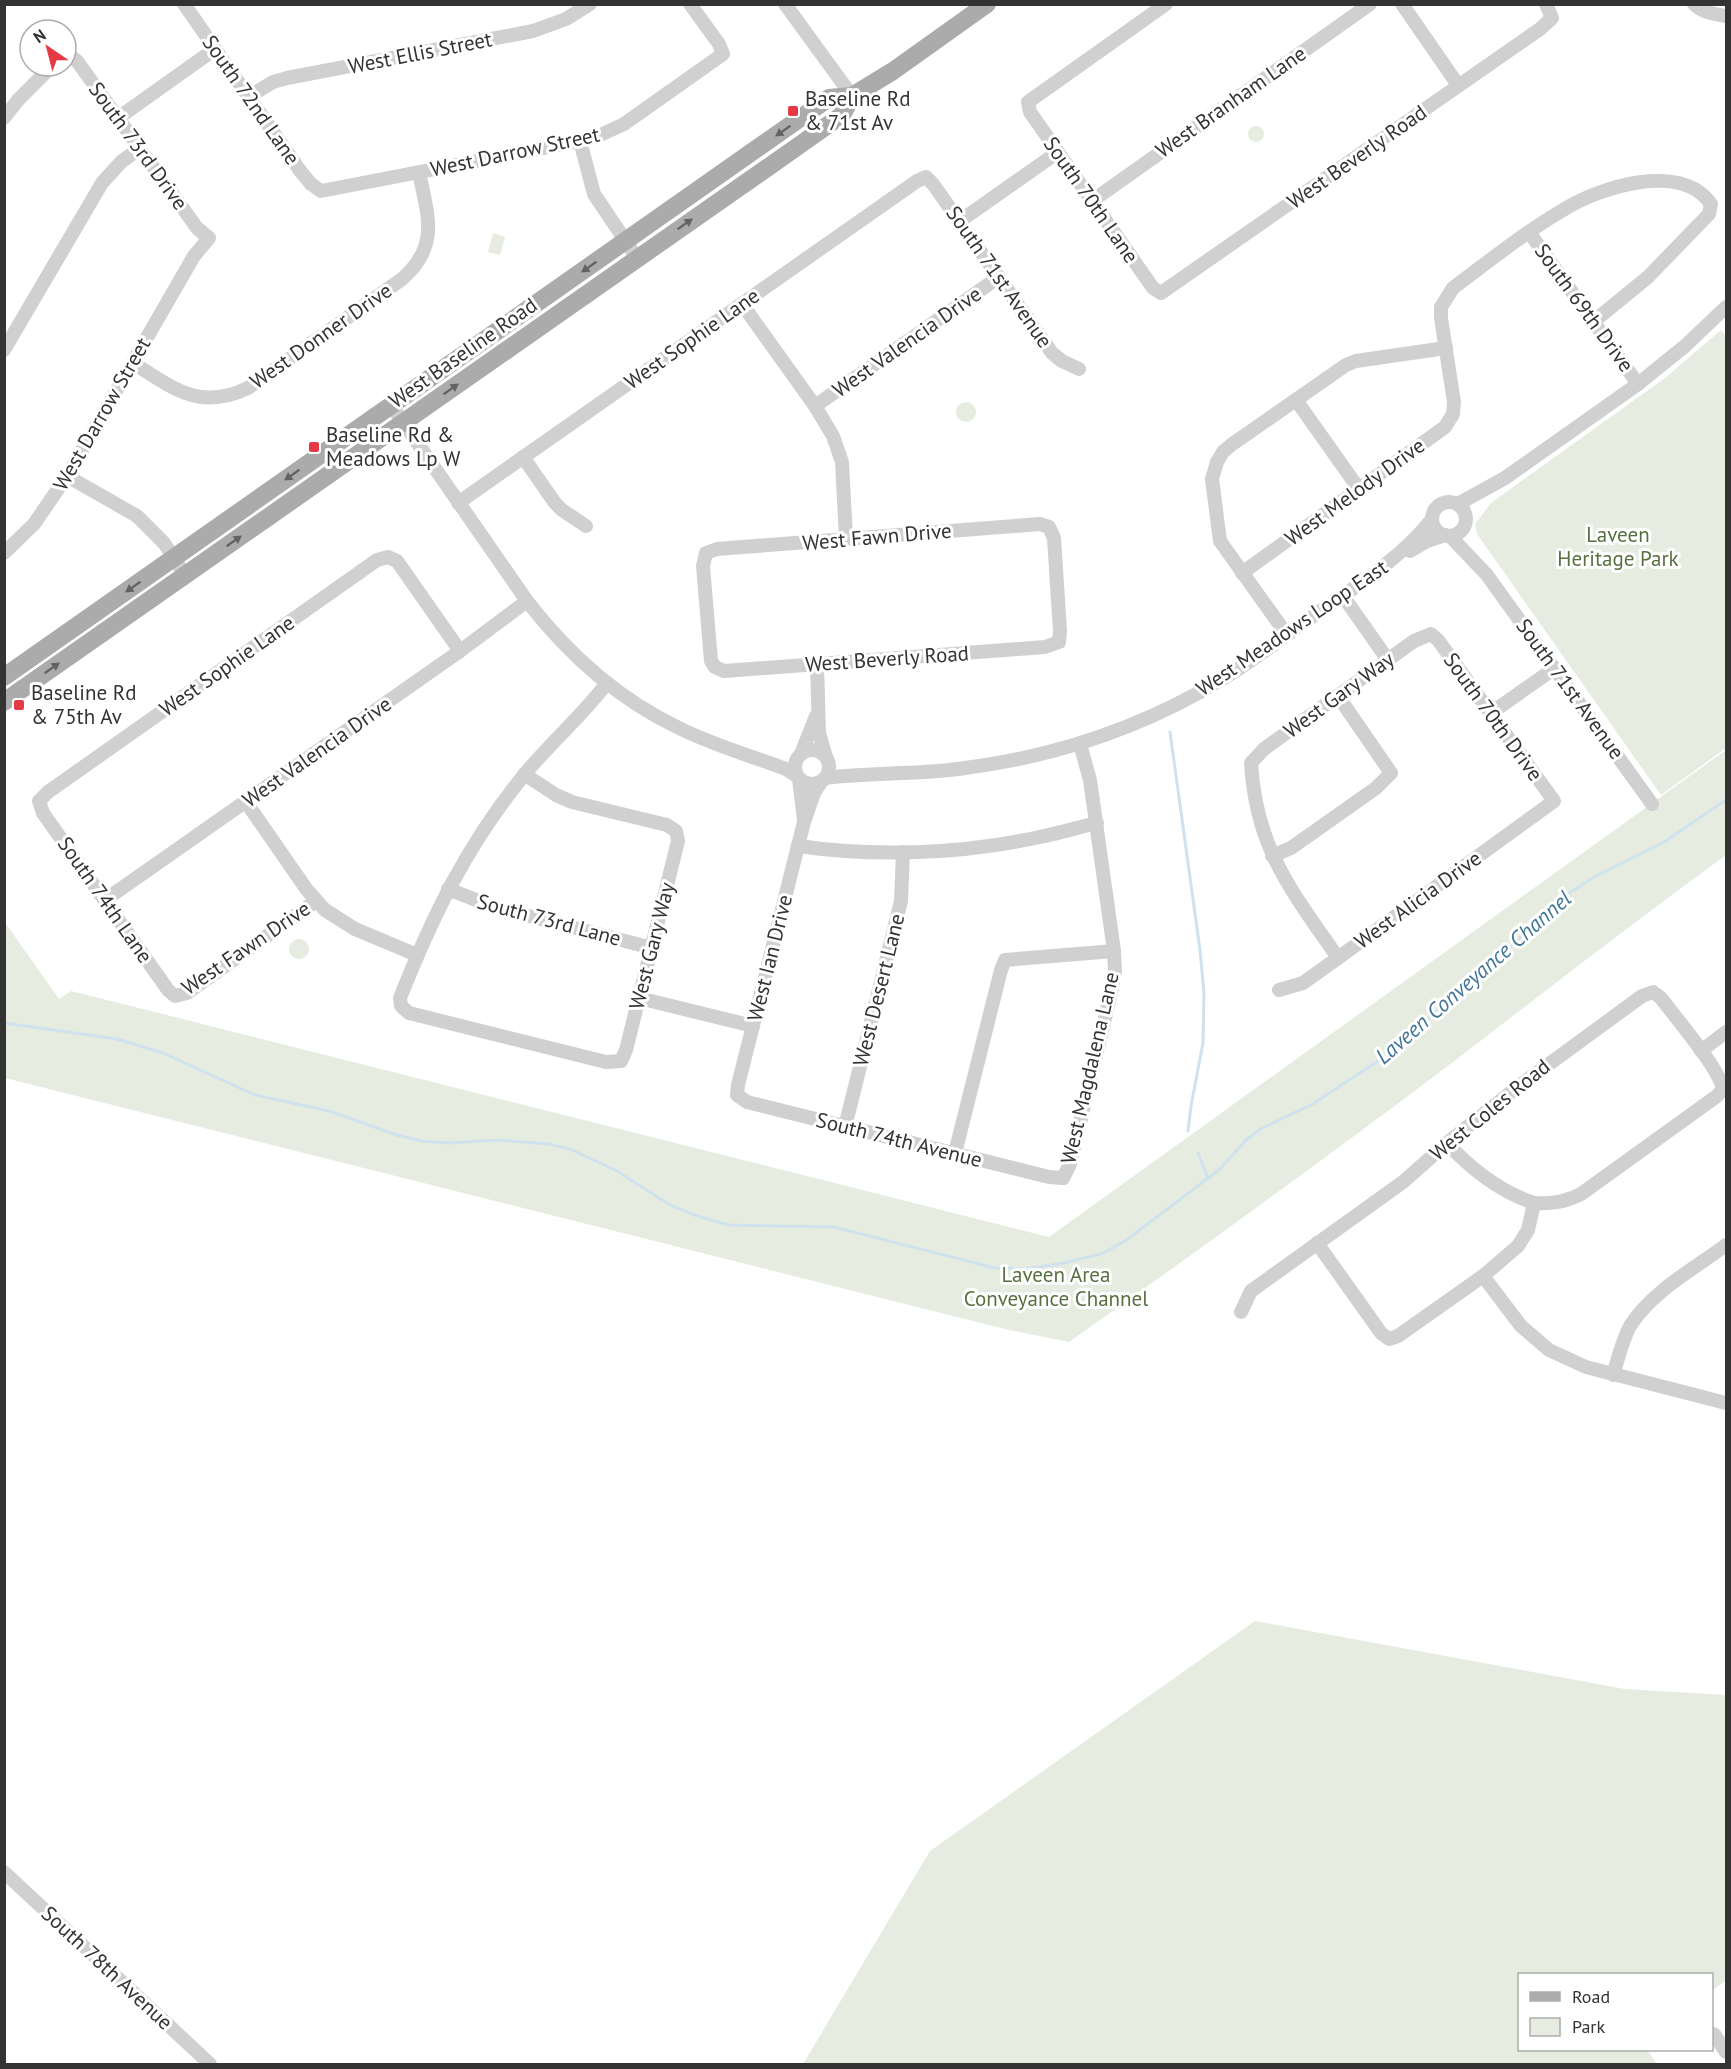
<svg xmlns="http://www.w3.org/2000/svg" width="1731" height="2069" viewBox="0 0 1731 2069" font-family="'PT Sans',sans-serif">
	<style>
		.green { fill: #e6ecdf }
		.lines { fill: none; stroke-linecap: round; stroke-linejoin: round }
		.stream { stroke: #cfe2ee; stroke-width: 3 }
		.minor { stroke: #d0d0d0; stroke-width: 14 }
		.major { stroke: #ababab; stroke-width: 18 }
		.oneway { fill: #636363 }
		.poi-dot { fill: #e63946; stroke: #fff; stroke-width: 2 }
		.labels { text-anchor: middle; stroke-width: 6; stroke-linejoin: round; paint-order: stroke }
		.street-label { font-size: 21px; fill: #333; stroke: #fff }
		.poi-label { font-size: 21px; fill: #333; stroke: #fff; text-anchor: start }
		.park-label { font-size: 21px; fill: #56703f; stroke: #fff }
		.water-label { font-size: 22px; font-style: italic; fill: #3f7597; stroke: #fff }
	</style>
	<rect width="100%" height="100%" fill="#fff"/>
	<!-- green -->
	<g class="green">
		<circle cx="1256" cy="134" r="8"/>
		<polygon points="493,233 505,237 500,255 488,252"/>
		<polygon points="1721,330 1726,337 1726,748 1661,795 1477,534 1475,524 1491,503 1665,378"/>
		<circle cx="966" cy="412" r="10"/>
		<path d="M 1726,750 L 1726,855 C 1616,935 1509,1020 1400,1102 C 1291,1183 1181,1263 1069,1342 L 1005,1329 L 5,1078 L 4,921 L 59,999 L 71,991 L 1049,1237 Z"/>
		<circle cx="299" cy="949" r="10"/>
		<polygon points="1255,1621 1625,1689 1726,1695 1726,1980 1712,1991 1712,1974 1520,1974 1520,2050 1647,2050 1657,2064 803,2064 930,1851"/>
	</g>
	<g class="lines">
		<!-- stream -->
		<g class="stream">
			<polyline points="1170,732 1200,950 1204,993 1203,1043 1191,1106 1188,1131"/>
			<polyline points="4,1023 117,1039 163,1053 255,1095 329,1111 397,1135 422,1141 449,1143 498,1140 548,1144 570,1149 617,1171 670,1205 697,1216 729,1225 834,1227 995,1268 1025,1269 1059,1264 1101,1254 1125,1241 1219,1170 1247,1139 1262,1128 1311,1105 1395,1050 1448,1000 1493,963 1565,896 1594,877 1664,842 1726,800"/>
			<polyline points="1198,1153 1208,1178"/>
		</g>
		<!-- minor -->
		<g class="minor">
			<polyline points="184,4 301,172 311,184 321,191 580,141 598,136 624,124 723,54 719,44 690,4"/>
			<polyline points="785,4 852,96"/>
			<polyline points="1166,4 1028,102 1030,112 1153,288 1161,293 1540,29 1552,18 1546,4"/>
			<polyline points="1402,4 1458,85"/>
			<path d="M 1694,4 C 1703,13 1715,14 1726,16"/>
			<polyline points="248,97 273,82 287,78 533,31 566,19 590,4"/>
			<polyline points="4,118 18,100 52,66"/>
			<polyline points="118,118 215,49"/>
			<polyline points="580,141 594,194 637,258"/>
			<polyline points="1092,201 1370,4"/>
			<polyline points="960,221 1058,152"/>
			<polyline points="1529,232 1638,384"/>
			<polyline points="742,304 815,406 833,436 842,462 846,539"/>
			<polyline points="4,350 102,183 121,162 140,148"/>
			<path d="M 133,363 C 174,389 200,411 248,388 L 402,279 C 440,246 428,216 419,173"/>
			<polyline points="1296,400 1359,489"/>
			<path d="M 391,405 L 527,601 C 568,654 618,699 679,728 C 713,745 751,756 786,769 L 797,776"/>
			<polyline points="815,406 999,277"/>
			<polyline points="523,457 555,503 562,510 586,526"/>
			<polyline points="67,476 137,516 164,543 179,566"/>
			<circle cx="1449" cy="519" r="17"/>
			<polyline points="458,503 917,181 926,177 933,184 1052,353 1062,361 1079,369"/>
			<polyline points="1458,504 1505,478 1638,384 1685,346 1726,307"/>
			<polygon points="1040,524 1049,527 1054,538 1060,631 1059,642 1045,647 724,671 715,667 711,661 703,566 706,553 717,549"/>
			<polyline points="1450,536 1487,575 1652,804"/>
			<polyline points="1410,551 1427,541 1445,535"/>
			<polyline points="4,553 34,524 67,476 194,256 209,238 197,228 77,61 68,54 66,55"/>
			<path d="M 1242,573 L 1445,427 L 1453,414 L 1454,402 L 1441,318 L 1441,307 L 1453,288 C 1489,261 1524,233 1563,210 C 1600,187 1681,161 1711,204 L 1709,214 L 1648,277 L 1593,322"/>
			<polyline points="1343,596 1388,660"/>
			<polyline points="1287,635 1220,541 1212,479 1217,462 1223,452 1231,445 1346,365 1356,361 1446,348"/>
			<polyline points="817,664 819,733 826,757"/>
			<polyline points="1491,713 1555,668"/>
			<circle cx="812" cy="767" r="17"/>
			<polyline points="801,754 816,716"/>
			<path d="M 524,774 L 556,795 L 572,802 L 667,825 L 676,831 L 678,841 L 626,1050 L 621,1061 L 606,1062 L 409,1013 L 401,1006 L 400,998 C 433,915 467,845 524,775 C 550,743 582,716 607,683"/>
			<path d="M 825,778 C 872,772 919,775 965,768 C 1058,756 1144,727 1224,678 C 1253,661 1279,640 1306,621 C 1350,590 1399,561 1432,519"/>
			<polyline points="799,779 804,820"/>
			<polyline points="821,782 814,793 804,822 738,1085 737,1095 747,1102 1049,1177 1063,1178 1070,1164 1111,993 1115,971 1114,951 1090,780 1080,744"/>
			<polyline points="246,802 307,890 325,910 355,929 417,955"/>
			<path d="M 798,846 C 875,857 959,854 1035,838 C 1056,834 1076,828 1097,823"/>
			<polyline points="1272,856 1291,848 1376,788 1391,773 1338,696"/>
			<polyline points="448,889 494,907 652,948"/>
			<polyline points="105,900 460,651 527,601"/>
			<polyline points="316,901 187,993 175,996 168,990 43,813 39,801 48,792 377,560 388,557 397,561 460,651"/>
			<path d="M 1279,990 L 1303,983 L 1338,958 L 1554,801 L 1438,640 L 1431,634 L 1414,641 L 1264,749 L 1251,763 C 1256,849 1292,891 1338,958"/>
			<polyline points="639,998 753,1026"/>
			<polyline points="1701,1051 1726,1032"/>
			<polyline points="845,1127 901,901 903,852"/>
			<path d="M 1447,1143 C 1471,1169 1501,1192 1534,1203"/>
			<polyline points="955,1153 1001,970 1005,960 1114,951"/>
			<polyline points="1483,1276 1521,1326 1549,1350 1586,1367 1726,1403"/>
			<path d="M 1241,1312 L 1251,1291 L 1403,1182 L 1447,1143 L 1519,1086 L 1642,996 L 1653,992 L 1661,998 C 1675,1017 1719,1068 1723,1089 L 1717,1096 L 1581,1194 C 1565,1202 1552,1204 1534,1203 L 1528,1230 L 1518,1246 L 1483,1276 L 1398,1336 L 1389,1339 L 1381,1333 L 1317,1243"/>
			<path d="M 1613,1375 C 1618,1359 1622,1341 1630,1326 C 1652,1291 1694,1269 1726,1245"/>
			<polyline points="4,1872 210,2064"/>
			<polyline points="1714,2034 1726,2052"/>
		</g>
		<!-- major -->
		<g class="major">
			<polyline points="4,677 829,98 852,96 893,71 987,4"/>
			<polyline points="4,702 794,149 842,115 852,96"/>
		</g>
	</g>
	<!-- one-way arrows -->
	<defs><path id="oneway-solid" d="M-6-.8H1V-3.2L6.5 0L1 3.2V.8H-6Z" transform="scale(1.5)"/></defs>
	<g class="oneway">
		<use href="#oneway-solid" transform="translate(783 131) rotate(145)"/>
		<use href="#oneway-solid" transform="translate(685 224) rotate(-35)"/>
		<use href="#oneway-solid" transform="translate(589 267) rotate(145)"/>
		<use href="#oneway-solid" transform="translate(451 389) rotate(-35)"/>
		<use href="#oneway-solid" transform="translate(292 475) rotate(145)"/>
		<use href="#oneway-solid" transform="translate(234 541) rotate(-35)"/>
		<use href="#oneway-solid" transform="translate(133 587) rotate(145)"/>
		<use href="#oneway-solid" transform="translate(52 668) rotate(-35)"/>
	</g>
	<!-- markers -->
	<g class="poi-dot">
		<rect x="787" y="105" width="12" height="12" rx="3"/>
		<rect x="308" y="441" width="12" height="12" rx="3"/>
		<rect x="13" y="699" width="12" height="12" rx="3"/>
	</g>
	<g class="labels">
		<!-- street labels -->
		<g class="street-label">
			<text transform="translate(420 53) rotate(-11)" y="7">West Ellis Street</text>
			<text transform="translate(251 100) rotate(55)" y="7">South 72nd Lane</text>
			<text transform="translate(1231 102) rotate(-35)" y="7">West Branham Lane</text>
			<text transform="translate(138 146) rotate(54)" y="7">South 73rd Drive</text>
			<text transform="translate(515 152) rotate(-12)" y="7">West Darrow Street</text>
			<text transform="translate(1357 157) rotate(-35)" y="7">West Beverly Road</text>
			<text transform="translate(1091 200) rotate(55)" y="7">South 70th Lane</text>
			<text transform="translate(999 277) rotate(55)" y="7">South 71st Avenue</text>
			<text transform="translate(1584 308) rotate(54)" y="7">South 69th Drive</text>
			<text transform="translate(321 336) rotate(-35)" y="7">West Donner Drive</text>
			<text transform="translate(692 339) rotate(-35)" y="7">West Sophie Lane</text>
			<text transform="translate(907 342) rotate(-35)" y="7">West Valencia Drive</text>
			<text transform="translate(463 353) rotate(-35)" y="7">West Baseline Road</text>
			<text transform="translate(102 414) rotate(-60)" y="7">West Darrow Street</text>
			<text transform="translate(1355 492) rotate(-36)" y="7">West Melody Drive</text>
			<text transform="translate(877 537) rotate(-5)" y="7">West Fawn Drive</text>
			<text transform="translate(1292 628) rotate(-34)" y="7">West Meadows Loop East</text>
			<text transform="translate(887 659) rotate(-4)" y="7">West Beverly Road</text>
			<text transform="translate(227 666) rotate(-35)" y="7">West Sophie Lane</text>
			<text transform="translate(1570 689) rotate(54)" y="7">South 71st Avenue</text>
			<text transform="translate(1339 695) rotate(-36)" y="7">West Gary Way</text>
			<text transform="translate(1493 717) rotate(54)" y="7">South 70th Drive</text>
			<text transform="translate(317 752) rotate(-35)" y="7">West Valencia Drive</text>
			<text transform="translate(105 900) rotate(55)" y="7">South 74th Lane</text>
			<text transform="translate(1418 900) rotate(-36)" y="7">West Alicia Drive</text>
			<text transform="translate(549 920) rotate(15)" y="7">South 73rd Lane</text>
			<text transform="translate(652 946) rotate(-76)" y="7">West Gary Way</text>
			<text transform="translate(246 948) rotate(-34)" y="7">West Fawn Drive</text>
			<text transform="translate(770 958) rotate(-76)" y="7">West Ian Drive</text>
			<text transform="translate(879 990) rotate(-76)" y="7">West Desert Lane</text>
			<text transform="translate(1090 1068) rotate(-77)" y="7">West Magdalena Lane</text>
			<text transform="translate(1490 1110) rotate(-39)" y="7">West Coles Road</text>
			<text transform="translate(899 1140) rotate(14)" y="7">South 74th Avenue</text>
			<text transform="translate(107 1968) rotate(43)" y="7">South 78th Avenue</text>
		</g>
		<!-- poi labels -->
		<g class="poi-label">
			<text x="805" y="106">Baseline Rd<tspan x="805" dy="24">&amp; 71st Av</tspan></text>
			<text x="326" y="442">Baseline Rd &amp;<tspan x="326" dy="24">Meadows Lp W</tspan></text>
			<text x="31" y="700">Baseline Rd<tspan x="31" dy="24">&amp; 75th Av</tspan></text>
		</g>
		<!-- park labels -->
		<g class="park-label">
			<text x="1618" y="542">Laveen<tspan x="1618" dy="24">Heritage Park</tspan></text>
			<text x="1056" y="1282">Laveen Area<tspan x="1056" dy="24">Conveyance Channel</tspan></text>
		</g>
		<!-- water labels -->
		<g class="water-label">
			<text transform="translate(1473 977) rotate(-41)" y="8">Laveen Conveyance Channel</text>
		</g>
	</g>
	<!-- border -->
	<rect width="1731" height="2069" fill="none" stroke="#333333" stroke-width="12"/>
	<!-- legend -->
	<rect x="1518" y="1973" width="195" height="78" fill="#ffffff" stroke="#adadad" stroke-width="1.5"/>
	<rect x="1530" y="1992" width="30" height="9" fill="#ababab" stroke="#adadad" stroke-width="1.5"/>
	<text x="1572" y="2003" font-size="18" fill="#333333">Road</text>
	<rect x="1530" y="2018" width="30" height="18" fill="#e6ecdf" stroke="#adadad" stroke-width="1.5"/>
	<text x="1572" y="2033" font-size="18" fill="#333333">Park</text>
	<!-- north arrow -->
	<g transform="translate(48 48) rotate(325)"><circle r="28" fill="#ffffff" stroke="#adadad" stroke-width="1.5"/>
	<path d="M0-4.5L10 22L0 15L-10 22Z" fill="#e63946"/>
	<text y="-9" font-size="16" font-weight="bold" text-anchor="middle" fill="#333333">N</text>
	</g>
</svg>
